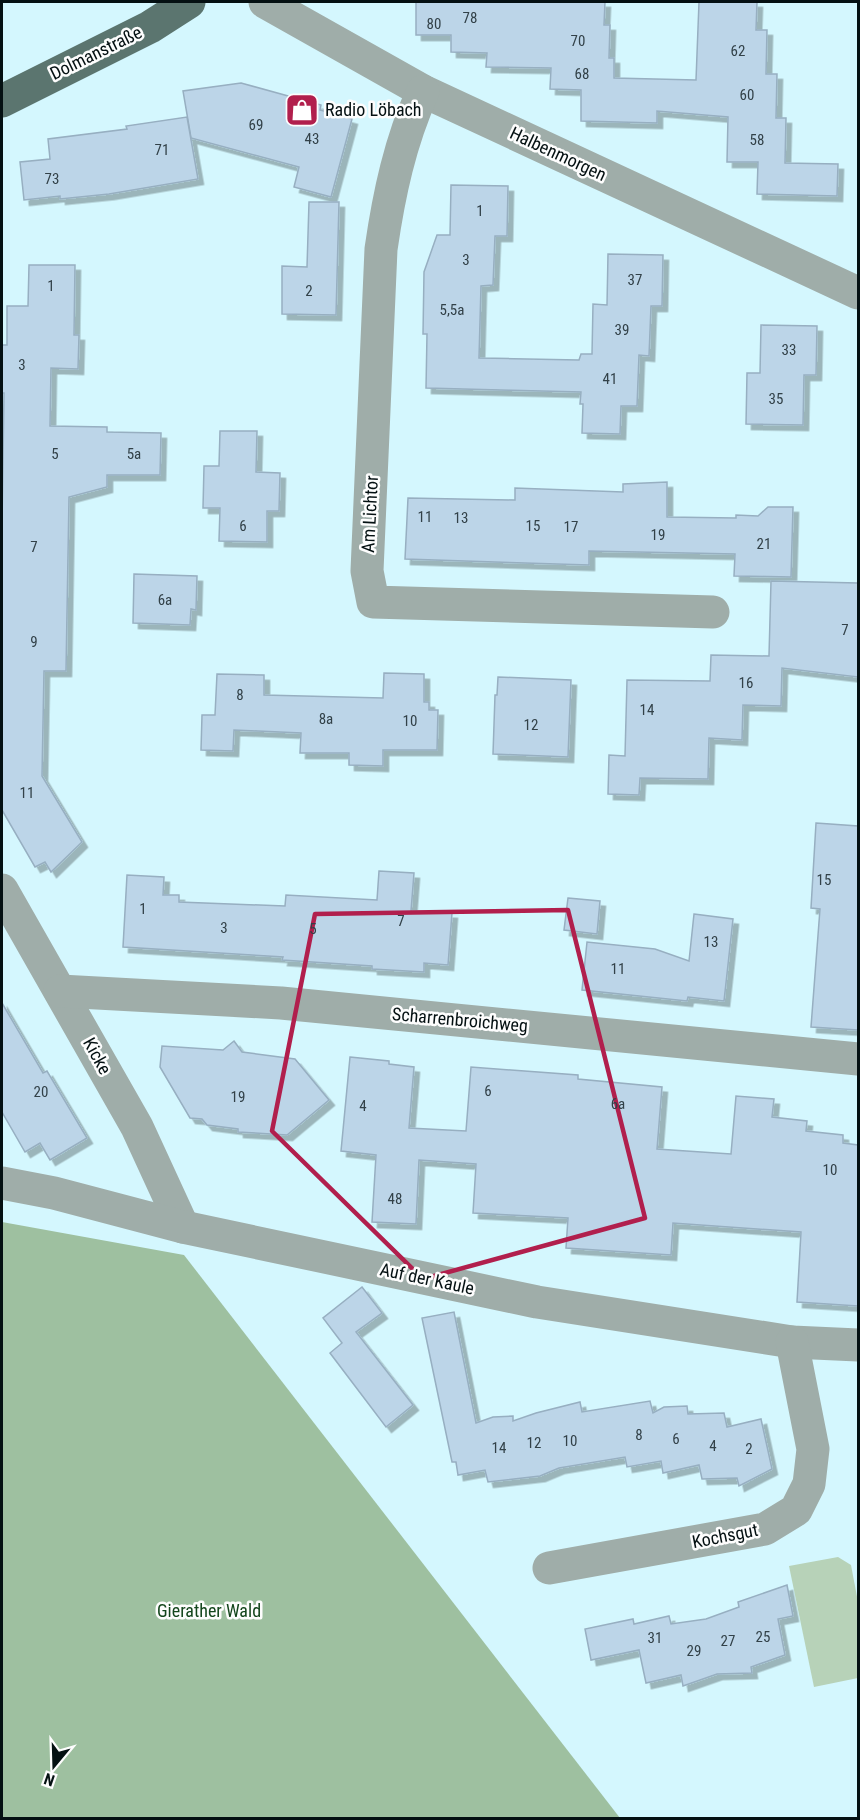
<svg xmlns="http://www.w3.org/2000/svg" width="860" height="1820" viewBox="0 0 860 1820" font-family="'Roboto Condensed',sans-serif">
	<style>
		.green { fill: #b7d2b8 }
		.forest { fill: #9ec0a0 }
		.building { fill: #bcd5e8; stroke: #97afc1; stroke-width: 1.5; filter: url(#shadow) }
		.lines { fill: none; stroke-linecap: round; stroke-linejoin: round }
		.minor { stroke: #9fada9; stroke-width: 33 }
		.major { stroke: #5b756f; stroke-width: 33 }
		.marked { fill: none; stroke: #b11f4d; stroke-width: 4.5; stroke-linejoin: round }
		.labels { text-anchor: middle; stroke-width: 5; stroke-linejoin: round; paint-order: stroke }
		.number-label { font-size: 15px; fill: #324148 }
		.street-label { font-size: 18px; fill: #041012; stroke: #fdfdfd }
		.poi-label { font-size: 18px; fill: #041012; stroke: #fdfdfd; text-anchor: start }
		.park-label { font-size: 18px; fill: #12451b; stroke: #fdfdfd }
	</style>
	<defs>
		<filter id="shadow"><feDropShadow dx="5.5" dy="5.5" stdDeviation="0" flood-color="#0004"/></filter>
	</defs>
	<rect width="100%" height="100%" fill="#d4f7fe"/>
	<!-- green -->
	<polygon class="green" points="838,1557 851,1565 858,1602 858,1678 814,1687 789,1566"/>
	<!-- forest -->
	<polygon class="forest" points="2,1222 184,1255 620,1818 2,1818"/>
	<!-- building -->
	<g class="building">
		<polygon points="416,2 605,2 604,25 610,25 609,58 614,58 614,78 696,80 699,2 757,2 756,30 767,30 766,74 777,74 776,118 786,118 785,163 838,164 837,196 757,194 758,162 727,162 728,117 657,111 657,123 581,121 581,90 550,89 551,68 486,67 487,53 451,52 451,35 416,35"/>
		<polygon points="241,83 321,105 320,110 352,119 331,197 294,187 299,167 191,138 183,91"/>
		<polygon points="187,117 198,179 109,194 60,199 60,196 24,200 20,162 50,159 48,139 127,129 126,126"/>
		<polygon points="451,185 508,186 507,236 495,236 493,285 481,286 479,358 579,360 581,354 592,354 593,304 607,305 608,254 663,255 662,306 651,306 649,356 639,355 637,406 621,406 620,434 582,433 583,404 580,404 581,392 426,388 427,334 423,334 424,272 437,235 450,235"/>
		<polygon points="309,202 339,202 336,315 282,314 282,266 307,267"/>
		<polygon points="29,265 75,265 74,335 79,335 78,369 51,368 50,426 107,427 107,432 161,433 160,475 107,475 107,487 69,497 66,671 44,671 42,776 82,842 51,872 45,862 35,867 2,810 2,526 4,393 2,393 2,345 7,345 7,306 28,306"/>
		<polygon points="761,325 817,326 816,375 804,375 803,425 746,424 747,373 760,373"/>
		<polygon points="220,431 257,431 256,472 280,473 279,511 267,511 267,542 219,541 220,508 203,508 204,466 219,466"/>
		<polygon points="667,482 667,517 736,518 736,515 758,516 768,507 793,507 791,577 734,576 735,554 589,551 589,565 405,559 408,498 515,500 515,488 623,492 623,484"/>
		<polygon points="134,574 197,576 196,610 191,609 190,625 133,623"/>
		<polygon points="771,581 858,583 858,677 782,668 781,706 743,705 742,740 709,738 708,779 640,778 639,795 608,794 609,755 625,756 627,680 710,681 711,655 769,656"/>
		<polygon points="384,673 424,674 424,702 429,702 429,710 438,710 437,750 383,750 383,766 349,765 349,753 300,753 301,733 234,730 233,751 201,750 202,715 215,715 217,674 264,675 264,695 383,698"/>
		<polygon points="498,677 571,680 568,757 493,754 495,695 497,695"/>
		<polygon points="816,823 858,826 858,1030 811,1027 820,909 811,908"/>
		<polygon points="379,871 414,873 411,911 452,913 448,965 424,963 424,972 372,969 372,966 282,960 283,957 123,947 127,875 164,877 163,895 179,895 179,902 285,906 286,895 377,900"/>
		<polygon points="568,898 600,901 597,934 564,930"/>
		<polygon points="694,914 733,919 724,1001 688,997 687,1001 582,990 587,942 655,949 689,961"/>
		<polygon points="2,1003 43,1073 47,1071 87,1138 50,1160 40,1143 25,1152 2,1112"/>
		<polygon points="234,1041 242,1052 295,1059 329,1100 287,1135 238,1132 238,1129 207,1125 202,1119 190,1118 160,1067 162,1046 223,1050"/>
		<polygon points="350,1057 389,1061 389,1064 414,1067 409,1128 466,1131 471,1067 578,1075 578,1079 662,1087 657,1149 731,1154 736,1096 774,1099 772,1117 807,1121 806,1131 843,1135 843,1143 858,1145 858,1306 797,1302 801,1232 673,1223 671,1255 566,1248 568,1218 473,1213 476,1164 419,1160 416,1224 372,1222 376,1155 341,1151"/>
		<polygon points="362,1287 382,1313 356,1332 413,1405 386,1427 330,1353 342,1343 323,1318"/>
		<polygon points="454,1312 476,1423 493,1417 513,1416 513,1421 536,1413 580,1402 582,1412 650,1401 653,1413 664,1407 687,1406 688,1414 724,1413 727,1427 761,1419 772,1469 739,1486 737,1478 702,1479 699,1465 663,1473 661,1461 627,1467 625,1457 559,1468 540,1476 488,1482 485,1470 458,1475 456,1462 452,1462 422,1318"/>
		<polygon points="787,1585 793,1616 778,1619 785,1655 751,1667 752,1673 717,1674 683,1686 681,1675 646,1683 639,1650 591,1660 585,1629 633,1619 634,1624 669,1616 671,1624 706,1619 739,1607 738,1602"/>
	</g>
	<g class="lines">
		<!-- minor -->
		<g class="minor">
			<polyline points="265,2 423,91 858,293"/>
			<path d="M 423,91 C 400,142 389,194 381,249 L 367,571 L 373,602 L 713,612"/>
			<polyline points="2,890 137,1127 183,1227"/>
			<polyline points="60,991 281,1003 858,1059"/>
			<polyline points="2,1183 54,1193 183,1227 537,1302 792,1342 858,1345"/>
			<polyline points="549,1568 765,1529 796,1510 809,1484 813,1449 792,1342"/>
		</g>
		<!-- major -->
		<polyline class="major" points="2,101 150,27 189,2"/>
	</g>
	<!-- marked area -->
	<path class="marked" d="M 568,910 L 645,1218 L 423,1279 L 272,1131 L 315,914 Z"/>
	<!-- icons -->
	<defs>
		<g id="shop-square" transform="scale(1.725)"><rect x="-9" y="-9" width="18" height="18" rx="4" fill="#b11f4d" stroke="#fdfdfd"/><path d="M-5-2.5h2.3a2.7 3.5 0 0 1 5.4 0H5L5.5 6h-11ZM-1.5-2.5h3a1.5 2.3 0 0 0-3 0Z" fill="#fff"/></g>
	</defs>
	<g fill-rule="evenodd">
		<use href="#shop-square" x="302" y="110"/>
	</g>
	<g class="labels">
		<!-- number labels -->
		<g class="number-label">
			<text x="470" y="23">78</text>
			<text x="434" y="29">80</text>
			<text x="578" y="46">70</text>
			<text x="738" y="56">62</text>
			<text x="582" y="79">68</text>
			<text x="747" y="100">60</text>
			<text x="256" y="130">69</text>
			<text x="312" y="144">43</text>
			<text x="757" y="145">58</text>
			<text x="162" y="155">71</text>
			<text x="52" y="184">73</text>
			<text x="480" y="216">1</text>
			<text x="466" y="265">3</text>
			<text x="635" y="285">37</text>
			<text x="51" y="291">1</text>
			<text x="309" y="296">2</text>
			<text x="452" y="315">5,5a</text>
			<text x="622" y="335">39</text>
			<text x="789" y="355">33</text>
			<text x="22" y="370">3</text>
			<text x="610" y="384">41</text>
			<text x="776" y="404">35</text>
			<text x="55" y="459">5</text>
			<text x="134" y="459">5a</text>
			<text x="425" y="522">11</text>
			<text x="461" y="523">13</text>
			<text x="243" y="531">6</text>
			<text x="533" y="531">15</text>
			<text x="571" y="532">17</text>
			<text x="658" y="540">19</text>
			<text x="764" y="549">21</text>
			<text x="34" y="552">7</text>
			<text x="165" y="605">6a</text>
			<text x="845" y="635">7</text>
			<text x="34" y="647">9</text>
			<text x="746" y="688">16</text>
			<text x="240" y="700">8</text>
			<text x="647" y="715">14</text>
			<text x="326" y="724">8a</text>
			<text x="410" y="726">10</text>
			<text x="531" y="730">12</text>
			<text x="27" y="798">11</text>
			<text x="824" y="885">15</text>
			<text x="143" y="914">1</text>
			<text x="401" y="926">7</text>
			<text x="224" y="933">3</text>
			<text x="313" y="934">5</text>
			<text x="711" y="947">13</text>
			<text x="618" y="974">11</text>
			<text x="488" y="1096">6</text>
			<text x="41" y="1097">20</text>
			<text x="238" y="1102">19</text>
			<text x="618" y="1109">6a</text>
			<text x="363" y="1111">4</text>
			<text x="830" y="1175">10</text>
			<text x="395" y="1204">48</text>
			<text x="639" y="1440">8</text>
			<text x="676" y="1444">6</text>
			<text x="570" y="1446">10</text>
			<text x="534" y="1448">12</text>
			<text x="713" y="1451">4</text>
			<text x="499" y="1453">14</text>
			<text x="749" y="1454">2</text>
			<text x="763" y="1642">25</text>
			<text x="655" y="1643">31</text>
			<text x="728" y="1646">27</text>
			<text x="694" y="1656">29</text>
		</g>
		<!-- street labels -->
		<g class="street-label">
			<text transform="translate(96 53) rotate(-26)" y="6">Dolmanstraße</text>
			<text transform="translate(558 154) rotate(25)" y="6">Halbenmorgen</text>
			<text transform="translate(370 514) rotate(-87)" y="6">Am Lichtor</text>
			<text transform="translate(460 1020) rotate(5)" y="6">Scharrenbroichweg</text>
			<text transform="translate(97 1056) rotate(61)" y="6">Kicke</text>
			<text transform="translate(427 1279) rotate(12)" y="6">Auf der Kaule</text>
			<text transform="translate(725 1536) rotate(-11)" y="6">Kochsgut</text>
		</g>
		<!-- poi labels -->
		<g class="poi-label">
			<text x="325" y="116">Radio Löbach</text>
		</g>
		<!-- park labels -->
		<g class="park-label">
			<text x="209" y="1617">Gierather Wald</text>
		</g>
	</g>
	<!-- border -->
	<rect width="860" height="1820" fill="none" stroke="#041012" stroke-width="6"/>
	<!-- north arrow -->
	<g transform="translate(54 1766) rotate(199)" stroke="#fdfdfd" stroke-width="4.5" paint-order="stroke">
	<path d="M0-4.5L10 22L0 15L-10 22Z" fill="#041012"/>
	<text y="-9" font-size="16" font-weight="bold" text-anchor="middle" fill="#041012">N</text>
	</g>
</svg>
